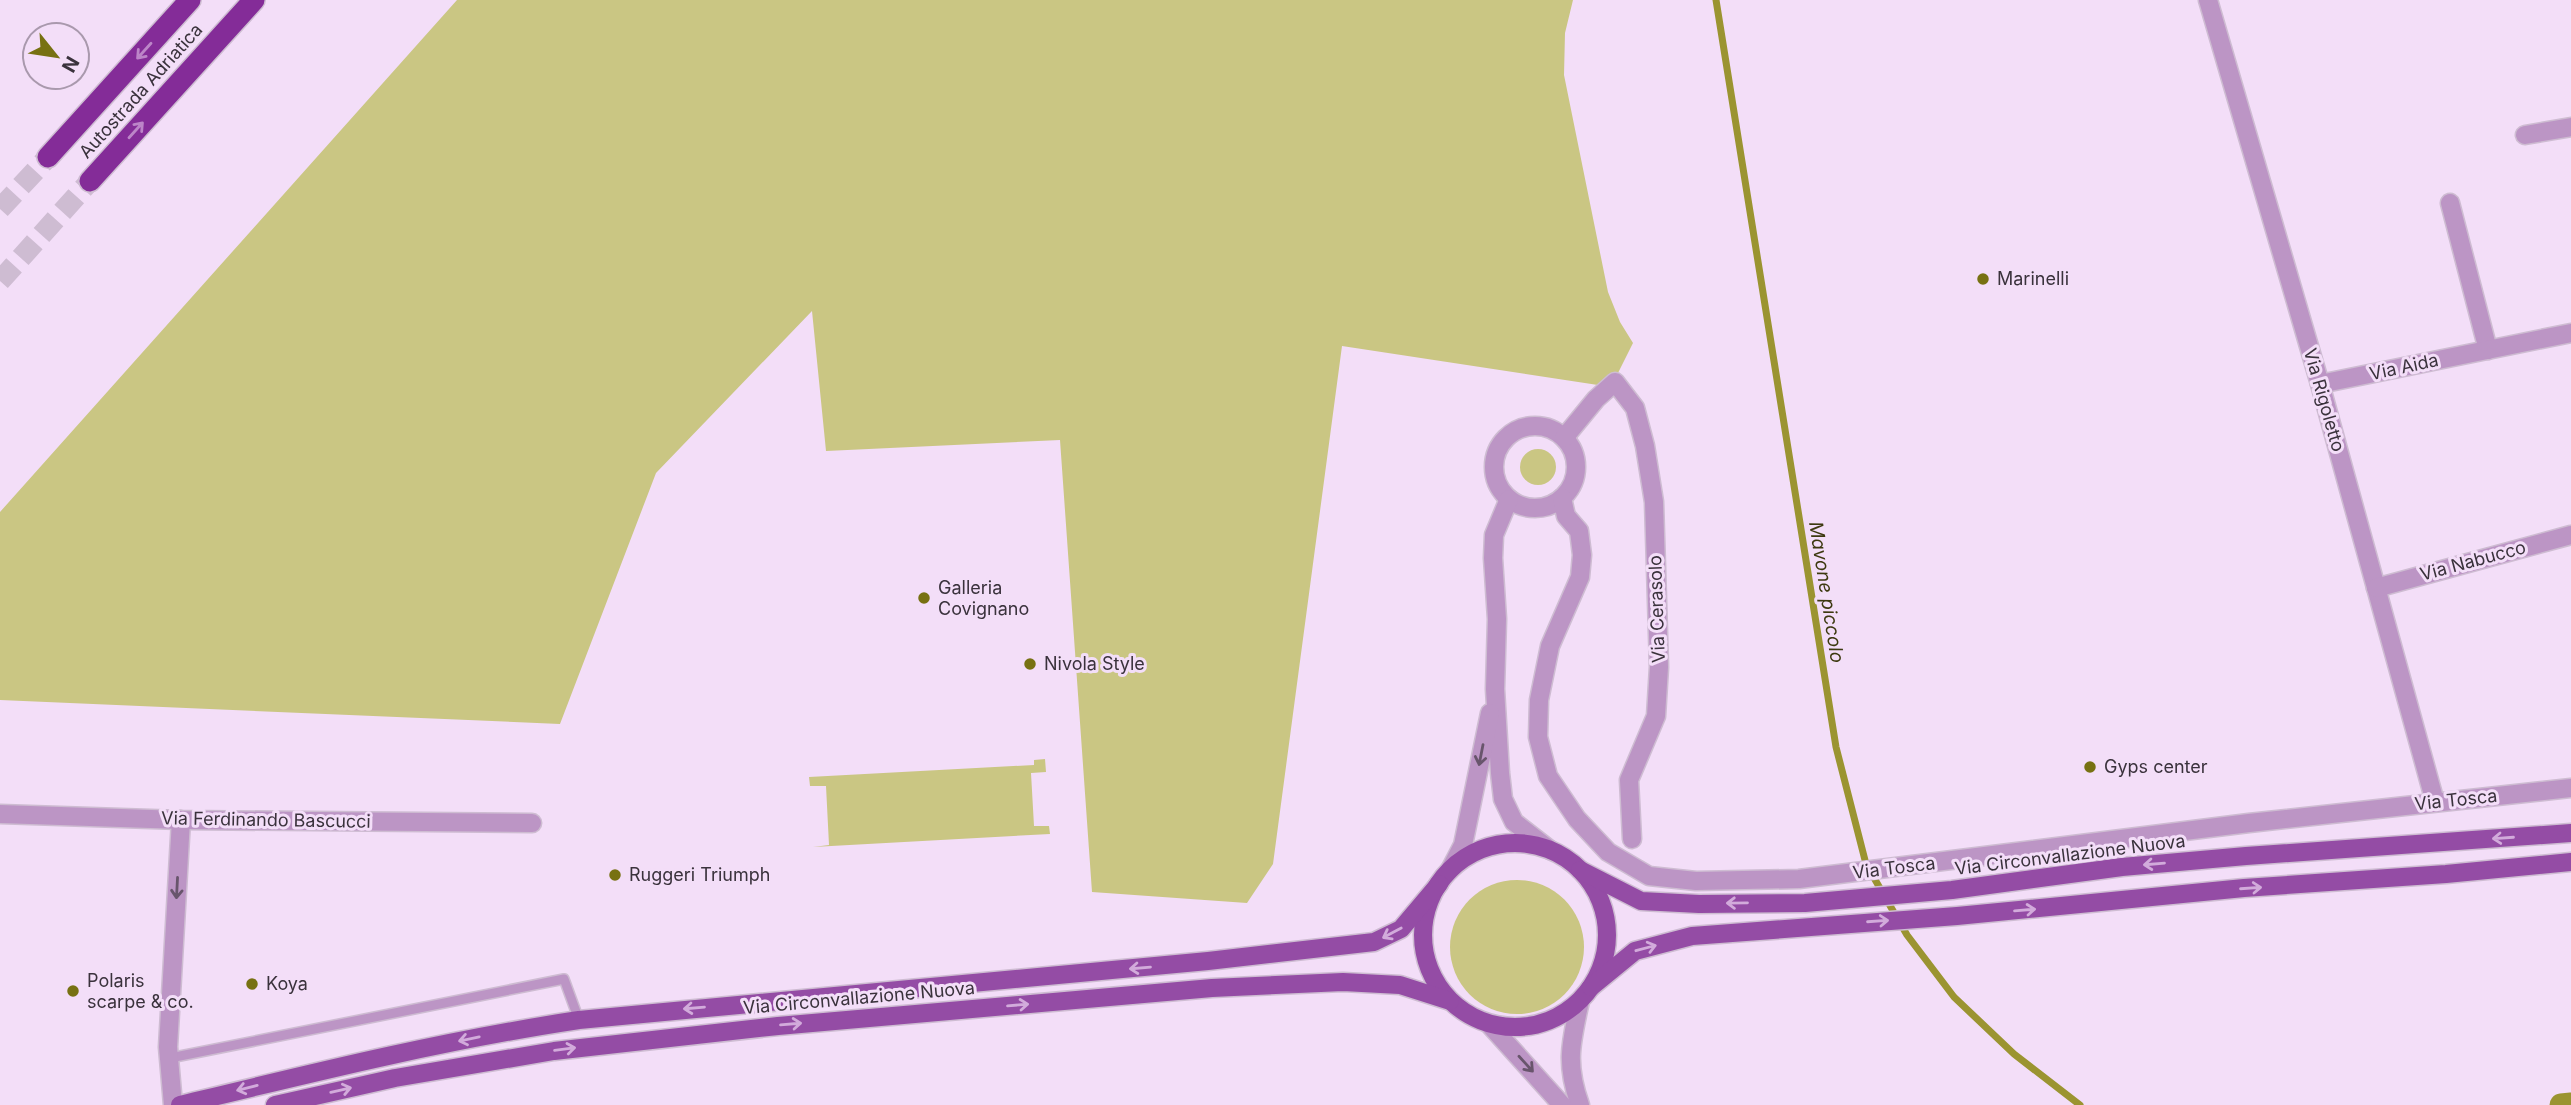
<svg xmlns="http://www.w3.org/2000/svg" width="2571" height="1105" viewBox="0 0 2571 1105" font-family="Inter,sans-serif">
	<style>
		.grass { fill: #cac683 }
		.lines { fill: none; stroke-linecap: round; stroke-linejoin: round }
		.stream { stroke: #9b9431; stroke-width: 7 }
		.canal { stroke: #9b9431; stroke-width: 23 }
		.motorway-tunnel { stroke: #cebcd2; stroke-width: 21; stroke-dasharray: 21 10; stroke-linecap: butt }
		.service-casing { stroke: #cebcd2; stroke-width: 12 }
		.minor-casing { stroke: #cebcd2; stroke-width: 21 }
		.tertiary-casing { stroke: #cebcd2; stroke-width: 21 }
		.primary-casing { stroke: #cebcd2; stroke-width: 21 }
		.motorway-casing { stroke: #cebcd2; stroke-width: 24 }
		.service { stroke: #bc95c5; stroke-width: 9 }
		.minor { stroke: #bc95c5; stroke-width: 18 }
		.tertiary { stroke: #bc95c5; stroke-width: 18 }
		.primary { stroke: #944ca5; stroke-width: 18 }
		.motorway { stroke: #842c98; stroke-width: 21 }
		.oneway { stroke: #bc85c8 }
		.oneway2 { stroke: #68556c }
		.oneway3 { stroke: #d2abdb }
		.poi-dot { fill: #777112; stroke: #f3def8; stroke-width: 2.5 }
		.labels { text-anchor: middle; stroke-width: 6; stroke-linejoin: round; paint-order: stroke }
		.street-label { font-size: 18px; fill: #3a323c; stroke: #f3def8 }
		.poi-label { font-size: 18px; fill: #3a323c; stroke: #f3def8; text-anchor: start }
		.water-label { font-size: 19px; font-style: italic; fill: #3d3910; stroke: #f3def8 }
	</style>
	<rect width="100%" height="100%" fill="#f3def8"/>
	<!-- grass -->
	<g class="grass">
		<polygon points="457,0 1573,0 1565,33 1564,75 1608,292 1620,322 1633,343 1611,387 1342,346 1273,864 1247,903 1092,892 1060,440 826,451 812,311 656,473 560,724 0,700 0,512"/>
		<circle cx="1538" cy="467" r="18"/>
		<polygon points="1045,759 1046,772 1031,773 1034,826 1049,826 1050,834 813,847 829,845 826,786 810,786 809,777 1034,765 1034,760"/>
		<circle cx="1517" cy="947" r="67"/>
	</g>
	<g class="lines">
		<!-- stream -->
		<polyline class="stream" points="1716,0 1836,747 1866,864 1907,935 1954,997 2014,1054 2080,1105"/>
		<!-- canal -->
		<polyline class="canal" points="2561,1105 2571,1104"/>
		<!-- motorway-tunnel -->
		<g class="motorway-tunnel">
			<polyline points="0,209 48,157"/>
			<polyline points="0,281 90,181"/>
		</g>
		<!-- service casing -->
		<g class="service-casing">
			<polyline id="service" points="170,1058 564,979 579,1020"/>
		</g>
		<!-- minor casing -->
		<g class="minor-casing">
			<g id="minor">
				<polyline points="2208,0 2320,384 2435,802"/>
				<polyline points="2525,135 2571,127"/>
				<polyline points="2450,203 2488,350"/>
				<polyline points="2320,384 2571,333"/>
				<circle cx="1535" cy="467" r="41"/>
				<polyline points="1564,438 1596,399 1615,382 1635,408 1645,446 1654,502 1659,667 1656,716 1629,780 1632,839"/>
				<polyline points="1562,498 1566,516 1579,531 1582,555 1580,577 1550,646 1539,700 1538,737 1548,776 1577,819 1608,852 1649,876 1696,881 1799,879 2249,823 2571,788"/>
				<polyline points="1509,499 1494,535 1493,558 1497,619 1495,689 1500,773 1503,799 1514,822 1550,850"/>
				<polyline points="2376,588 2571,535"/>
				<polyline points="0,814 181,820 532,823"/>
				<polyline points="1450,870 1463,845 1490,713"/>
				<polyline points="173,1105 168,1047 181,820"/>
			</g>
		</g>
		<!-- tertiary casing -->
		<g class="tertiary-casing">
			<g id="tertiary">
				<path d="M 1580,1001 C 1571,1043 1565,1063 1580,1105"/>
				<polyline points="1489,1024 1562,1105"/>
			</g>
		</g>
		<!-- primary casing -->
		<g class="primary-casing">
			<g id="primary">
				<circle cx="1515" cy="935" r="92"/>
				<polyline points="1580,870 1641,901 1699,904 1805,903 1952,890 2122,867 2246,856 2571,833"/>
				<polyline points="1591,987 1635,951 1692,936 1957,916 2244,888 2446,874 2571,862"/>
				<path d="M 180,1105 C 312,1073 445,1040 579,1020 L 1208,961 L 1374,942 L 1401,929 L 1439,884"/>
				<polyline points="275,1105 395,1078 554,1051 778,1026 1212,988 1343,982 1400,985 1450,1001"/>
			</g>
		</g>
		<!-- motorway casing -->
		<g class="motorway-casing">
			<g id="motorway">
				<polyline points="48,157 190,0"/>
				<polyline points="90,181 254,0"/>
			</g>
		</g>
		<!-- service -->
		<use href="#service" class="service"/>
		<!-- minor -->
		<use href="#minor" class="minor"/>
		<!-- tertiary -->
		<use href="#tertiary" class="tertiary"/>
		<!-- primary -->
		<use href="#primary" class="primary"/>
		<!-- motorway -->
		<use href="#motorway" class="motorway"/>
	</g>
	<!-- one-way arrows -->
	<defs><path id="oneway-shaft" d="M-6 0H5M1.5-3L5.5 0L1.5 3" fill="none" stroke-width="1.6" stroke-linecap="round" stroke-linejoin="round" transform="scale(1.75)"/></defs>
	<g class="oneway">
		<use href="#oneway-shaft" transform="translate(144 51) rotate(132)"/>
		<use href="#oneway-shaft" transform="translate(136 130) rotate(-48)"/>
	</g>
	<g class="oneway2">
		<use href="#oneway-shaft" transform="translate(1481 755) rotate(101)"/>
		<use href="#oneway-shaft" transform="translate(177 888) rotate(93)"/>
		<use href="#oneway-shaft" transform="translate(1526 1064) rotate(48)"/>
	</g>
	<g class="oneway3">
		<use href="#oneway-shaft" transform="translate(2503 838) rotate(176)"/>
		<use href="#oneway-shaft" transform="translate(2154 864) rotate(175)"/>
		<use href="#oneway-shaft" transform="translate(2251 888) rotate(-4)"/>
		<use href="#oneway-shaft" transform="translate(1737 903) rotate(179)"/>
		<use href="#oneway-shaft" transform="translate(2025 910) rotate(-5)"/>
		<use href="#oneway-shaft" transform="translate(1878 921) rotate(-4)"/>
		<use href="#oneway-shaft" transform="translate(1392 933) rotate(152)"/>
		<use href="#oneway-shaft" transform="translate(1646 948) rotate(-15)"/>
		<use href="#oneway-shaft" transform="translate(1140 968) rotate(175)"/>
		<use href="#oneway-shaft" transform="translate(1018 1005) rotate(-5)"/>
		<use href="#oneway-shaft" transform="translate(694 1008) rotate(175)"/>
		<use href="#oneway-shaft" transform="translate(791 1024) rotate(-5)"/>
		<use href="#oneway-shaft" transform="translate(469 1039) rotate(168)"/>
		<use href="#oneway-shaft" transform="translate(565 1049) rotate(-7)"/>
		<use href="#oneway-shaft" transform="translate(247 1088) rotate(166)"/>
		<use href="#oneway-shaft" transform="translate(341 1090) rotate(-13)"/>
	</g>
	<!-- markers -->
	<g class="poi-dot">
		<circle cx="1983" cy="279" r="7"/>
		<circle cx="924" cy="598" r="7"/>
		<circle cx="1030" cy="664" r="7"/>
		<circle cx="2090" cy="767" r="7"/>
		<circle cx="615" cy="875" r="7"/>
		<circle cx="252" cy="984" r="7"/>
		<circle cx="73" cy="991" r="7"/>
	</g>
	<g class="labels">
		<!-- street labels -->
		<g class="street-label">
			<text transform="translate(141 91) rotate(-48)" y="6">Autostrada Adriatica</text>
			<text transform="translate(2404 367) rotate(-12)" y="6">Via Aida</text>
			<text transform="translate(2324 400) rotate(74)" y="6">Via Rigoletto</text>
			<text transform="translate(2473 561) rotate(-15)" y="6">Via Nabucco</text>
			<text transform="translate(1657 609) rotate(-92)" y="6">Via Cerasolo</text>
			<text transform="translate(2456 800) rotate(-6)" y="6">Via Tosca</text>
			<text transform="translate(266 820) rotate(1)" y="6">Via Ferdinando Bascucci</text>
			<text transform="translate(2070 855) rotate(-7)" y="6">Via Circonvallazione Nuova</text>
			<text transform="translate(1894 868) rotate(-7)" y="6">Via Tosca</text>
			<text transform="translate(859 998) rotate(-5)" y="6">Via Circonvallazione Nuova</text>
		</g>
		<!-- poi labels -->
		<g class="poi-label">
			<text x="1997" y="285">Marinelli</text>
			<text x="938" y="594">Galleria<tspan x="938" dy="21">Covignano</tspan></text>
			<text x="1044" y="670">Nivola Style</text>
			<text x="2104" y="773">Gyps center</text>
			<text x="629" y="881">Ruggeri Triumph</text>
			<text x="87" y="987">Polaris<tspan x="87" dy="21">scarpe &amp; co.</tspan></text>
			<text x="266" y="990">Koya</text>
		</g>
		<!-- water labels -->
		<g class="water-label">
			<text transform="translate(1827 592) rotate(81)" y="7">Mavone piccolo</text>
		</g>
	</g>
	<!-- north arrow -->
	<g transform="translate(56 56) rotate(120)"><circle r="33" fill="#f3def8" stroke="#a999ad" stroke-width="2"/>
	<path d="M0-5L12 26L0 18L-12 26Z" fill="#777112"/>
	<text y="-10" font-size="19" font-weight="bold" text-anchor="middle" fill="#3a323c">N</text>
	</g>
</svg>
